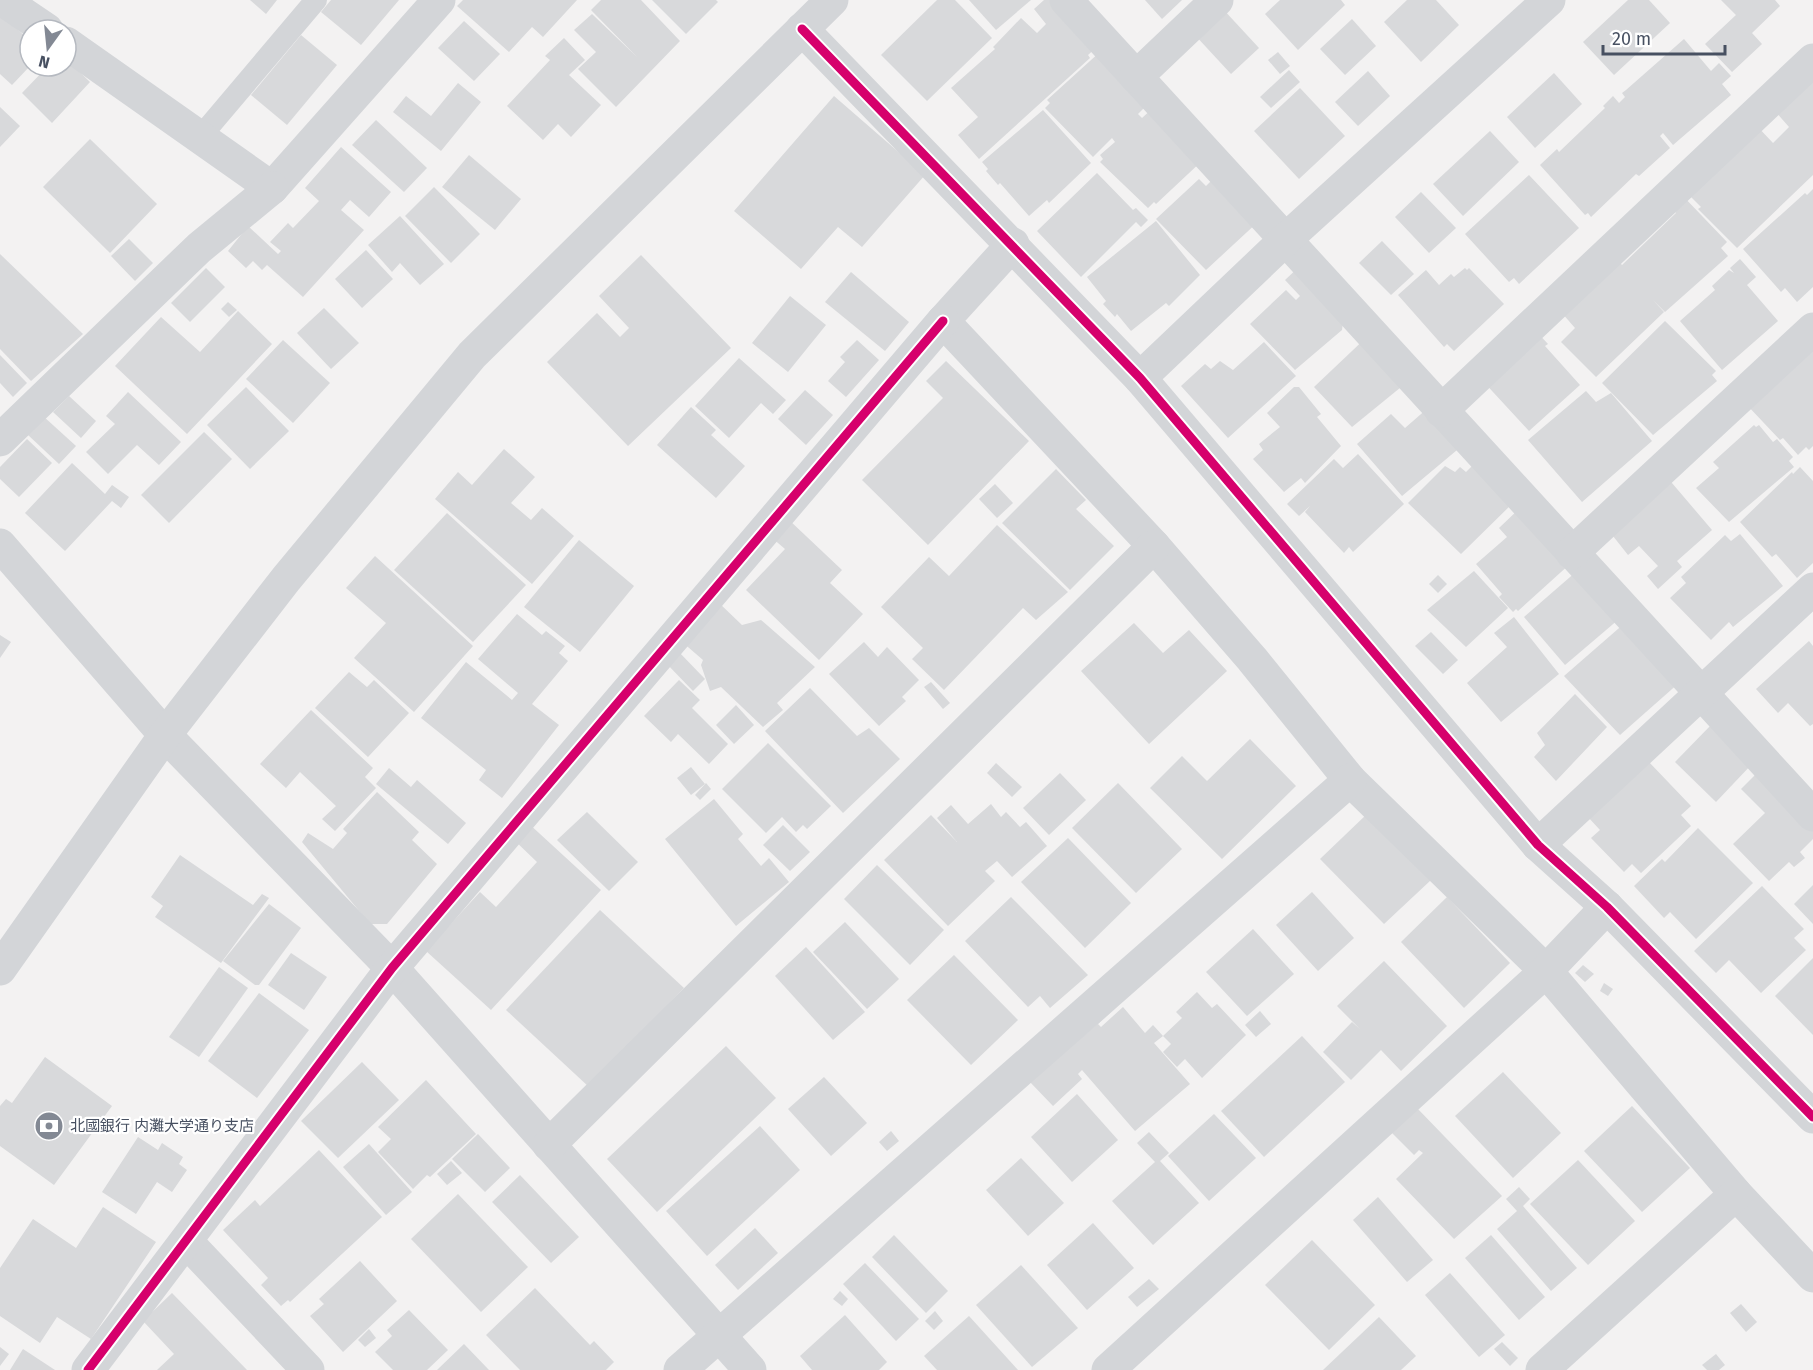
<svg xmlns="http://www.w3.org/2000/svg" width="1813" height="1370" viewBox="0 0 1813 1370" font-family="'Fira Sans','Noto Sans JP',sans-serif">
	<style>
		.building { fill: #d8d9db }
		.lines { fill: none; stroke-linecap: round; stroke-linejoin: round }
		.service { stroke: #d3d5d8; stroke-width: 22 }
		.minor { stroke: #d3d5d8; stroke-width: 33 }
		.tertiary { stroke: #d3d5d8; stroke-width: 33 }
		.cycleway-casing { stroke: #fff; stroke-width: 13 }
		.cycleway { stroke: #d6006c; stroke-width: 9 }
		.labels { text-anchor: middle; stroke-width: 4.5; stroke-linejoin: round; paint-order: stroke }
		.poi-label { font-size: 15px; fill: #475061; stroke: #fff; text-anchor: start }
	</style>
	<rect width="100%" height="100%" fill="#f3f2f2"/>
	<!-- building -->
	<g class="building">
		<polygon points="250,0 277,0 266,14"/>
		<polygon points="331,0 399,0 361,45 321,12"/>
		<polygon points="463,0 577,0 543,37 532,27 509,52 457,6"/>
		<polygon points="601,0 641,0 680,41 616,107 578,69 596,52 574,30 592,14 637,57 591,10"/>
		<polygon points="652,0 716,0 718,2 686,34"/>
		<polygon points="937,0 955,0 992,38 927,101 881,55"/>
		<polygon points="969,0 1031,0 996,30"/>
		<polygon points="1044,0 1070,0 1099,45 1088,55 1090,58 979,159 958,135 978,117 951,88 995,49 993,47 996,44 1021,18 1037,33 1046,24 1034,9"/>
		<polygon points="1145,0 1182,0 1162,19"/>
		<polygon points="1280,0 1341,0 1345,5 1298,50 1265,14"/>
		<polygon points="1407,0 1436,0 1459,25 1421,62 1384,22"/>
		<polygon points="1628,0 1649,0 1670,23 1614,75 1583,42"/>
		<polygon points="1721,0 1775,0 1780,6 1752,33 1762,44 1732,72 1705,44 1736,15"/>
		<polygon points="1222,8 1259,48 1231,74 1194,34"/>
		<polygon points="0,13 30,41 30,66 12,85 0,74"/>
		<polygon points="1352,19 1376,46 1345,75 1320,49"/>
		<polygon points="464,21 500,54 474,81 438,48"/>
		<polygon points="301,35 337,65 287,125 251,95"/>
		<polygon points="564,38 585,60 569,75 601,105 571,137 558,124 543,140 507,106 550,60 545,56"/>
		<polygon points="1684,39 1711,71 1719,63 1731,76 1722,84 1731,95 1673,145 1663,133 1660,136 1655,130 1670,148 1639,176 1636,174 1591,217 1588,213 1585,215 1540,165 1557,149 1559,152 1605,108 1603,106 1613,96 1619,103 1625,97 1622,93 1626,90"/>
		<polygon points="1101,51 1146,106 1138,114 1142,118 1153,108 1204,159 1156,204 1154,202 1148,208 1100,162 1103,159 1100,155 1115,142 1112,138 1093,157 1045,108 1050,103 1047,100"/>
		<polygon points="1278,52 1290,66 1280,74 1268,60"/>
		<polygon points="66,59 90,82 52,123 22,93 48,66 66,66"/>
		<polygon points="1289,70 1300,82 1271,108 1260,97"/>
		<polygon points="1368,71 1390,96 1358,126 1335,102"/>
		<polygon points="1554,73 1582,104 1535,148 1507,117"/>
		<polygon points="1813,75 1813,175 1737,248 1698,209 1701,207 1685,191 1756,125 1773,143 1789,127 1775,111"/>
		<polygon points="458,83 481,102 441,151 393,112 406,96 431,116"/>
		<polygon points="1300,88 1345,136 1299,179 1254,131"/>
		<polygon points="834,96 925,175 862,247 838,227 801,269 734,211"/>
		<polygon points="0,107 20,126 0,147"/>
		<polygon points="1043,110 1091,163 1049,203 1047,200 1029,216 1000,183 998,185 986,171 988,169 982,162"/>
		<polygon points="376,120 427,168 404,192 352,145"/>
		<polygon points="1490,131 1519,162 1463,216 1433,184"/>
		<polygon points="90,139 157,204 110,253 43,187"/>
		<polygon points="341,147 391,192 369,217 350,200 341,210 364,230 303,297 267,265 262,270 253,261 246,268 228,251 248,226 278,254 281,251 270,242 288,223 293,228 319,201 305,188"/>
		<polygon points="469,155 521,199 495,230 442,187"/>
		<polygon points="1097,173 1133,210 1136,208 1148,220 1141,227 1136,222 1081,277 1037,231"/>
		<polygon points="1529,175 1579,228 1519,284 1514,278 1509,282 1465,234"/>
		<polygon points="1199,179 1206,186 1212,180 1260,220 1206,270 1156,219"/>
		<polygon points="434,187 480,234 451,263 405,216"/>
		<polygon points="1813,189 1813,287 1797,302 1785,288 1781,292 1743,249 1805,193 1807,195"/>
		<polygon points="1421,192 1456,228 1429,253 1395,217"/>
		<polygon points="1680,193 1727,242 1721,248 1728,256 1665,312 1653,300 1664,312 1596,377 1561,342 1575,328 1555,305 1612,254 1622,265 1676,213 1668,204"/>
		<polygon points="400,216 444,264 420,285 400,263 392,272 368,245"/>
		<polygon points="1156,221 1200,275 1169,306 1166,303 1131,331 1117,314 1115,317 1103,304 1106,301 1087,277"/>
		<polygon points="129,239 153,263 135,281 111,256"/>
		<polygon points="1382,241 1414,274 1391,295 1359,263"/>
		<polygon points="366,250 393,279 362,308 335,279"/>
		<polygon points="0,254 83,334 31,381 0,349"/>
		<polygon points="641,255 731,348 628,446 547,362 597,313 620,337 629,328 599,296"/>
		<polygon points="1740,259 1756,277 1747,285 1778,321 1722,370 1680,321 1715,290 1712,286 1729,270 1734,273 1730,268"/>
		<polygon points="1301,265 1344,314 1342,330 1295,370 1250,324 1286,290 1296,300 1300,296 1285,280"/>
		<polygon points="206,268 225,287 190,322 171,303"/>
		<polygon points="1465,268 1467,270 1469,268 1504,304 1454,351 1447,344 1444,347 1398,295 1426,270 1439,285 1451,274 1454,277"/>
		<polygon points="851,272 909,322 885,351 825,302"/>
		<polygon points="790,296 826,325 788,372 752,343"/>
		<polygon points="228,302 237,310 229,317 221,309"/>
		<polygon points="324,308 359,343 331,369 297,333"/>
		<polygon points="238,311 272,344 187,434 115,366 161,317 200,352"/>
		<polygon points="1665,321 1716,371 1712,375 1717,381 1653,435 1602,383"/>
		<polygon points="1535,330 1548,344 1545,346 1580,385 1529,431 1481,379"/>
		<polygon points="1371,333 1406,383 1352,427 1314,387"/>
		<polygon points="283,340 330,383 293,423 246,379"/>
		<polygon points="857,340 879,360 846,397 828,381 845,362 840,357"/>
		<polygon points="1264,342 1296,376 1228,438 1181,386 1205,364 1211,369 1220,361 1233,370"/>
		<polygon points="1813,344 1813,446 1809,450 1806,447 1798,455 1783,438 1780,440 1746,404"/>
		<polygon points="0,355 27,383 13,397 0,383"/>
		<polygon points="739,358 786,400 773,414 761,403 729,438 695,406"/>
		<polygon points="946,361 1029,441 928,545 862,480 943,398 926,381"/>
		<polygon points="246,387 289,431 250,469 207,425"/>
		<polygon points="1294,387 1299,387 1321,414 1317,417 1341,446 1305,483 1301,478 1284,492 1253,459 1263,450 1259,444 1280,427 1267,413"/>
		<polygon points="805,390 833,415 806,445 778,419"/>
		<polygon points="1586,391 1596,402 1611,393 1652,441 1582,502 1528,440"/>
		<polygon points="128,392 181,442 159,465 137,445 108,474 86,452 115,424 106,416"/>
		<polygon points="69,396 96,421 81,438 53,412"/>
		<polygon points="1436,401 1463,445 1402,496 1357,444 1391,414 1405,428"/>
		<polygon points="691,407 716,430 711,435 745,466 716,498 657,445"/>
		<polygon points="43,416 76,446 59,464 27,434"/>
		<polygon points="1754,425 1756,427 1759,425 1773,442 1777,439 1793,457 1789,461 1794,467 1729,522 1696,488 1719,468 1713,462"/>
		<polygon points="204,432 232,459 169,523 141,495"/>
		<polygon points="27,439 52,463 19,497 0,479 0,467"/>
		<polygon points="504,449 535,477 511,503 531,520 542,508 574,536 532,584 435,499 458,472 472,485"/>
		<polygon points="1358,454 1404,504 1353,552 1349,547 1344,553 1305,512 1310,506 1299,516 1287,504 1334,459 1343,468"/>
		<polygon points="1477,461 1516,500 1461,554 1408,503 1445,466 1455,472 1460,467 1466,472"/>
		<polygon points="72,463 105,494 112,485 129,497 121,508 112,501 65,551 25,513"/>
		<polygon points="1800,467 1813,481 1813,563 1797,578 1776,554 1772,557 1740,522 1792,472 1793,474"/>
		<polygon points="1056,469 1086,500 1076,509 1114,546 1070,590 1002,523"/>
		<polygon points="1666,476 1712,530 1677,561 1682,567 1658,589 1647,576 1658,566 1639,546 1628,555 1613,536"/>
		<polygon points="995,484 1013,503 997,518 979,499"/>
		<polygon points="1521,507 1571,563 1518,611 1516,609 1513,612 1499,597 1502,594 1476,564 1507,537 1499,528"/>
		<polygon points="447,513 526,585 473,642 394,570"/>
		<polygon points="788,519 842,570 830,583 863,614 819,660 746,590 785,549 771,537"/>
		<polygon points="997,525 1068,592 1036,620 1023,608 944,690 912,659 923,648 881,607 929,557 949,576"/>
		<polygon points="1740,534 1783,586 1733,627 1729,622 1711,640 1670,598 1686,583 1681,577 1725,535 1731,541"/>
		<polygon points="579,540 634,586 580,652 524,607"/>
		<polygon points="375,556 473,646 414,712 354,658 386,623 346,588"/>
		<polygon points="1474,571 1508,608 1466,647 1427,610"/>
		<polygon points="1577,571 1619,619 1565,665 1524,617"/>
		<polygon points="1438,575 1447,584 1438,593 1429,584"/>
		<polygon points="717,601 742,625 761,620 815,667 777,703 783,710 763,727 721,687 710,691 701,665 703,660 681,641"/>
		<polygon points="517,614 542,635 546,631 565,646 559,653 568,661 532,704 559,725 502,798 479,780 486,770 421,718 466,662 512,700 518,693 478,659"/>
		<polygon points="1514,617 1559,674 1501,722 1467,683 1507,647 1494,633"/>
		<polygon points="1626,622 1680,682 1620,735 1564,676"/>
		<polygon points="1134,623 1163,653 1189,630 1227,671 1149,744 1081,671"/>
		<polygon points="1431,632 1458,660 1443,674 1415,646"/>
		<polygon points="0,635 11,642 0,658"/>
		<polygon points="1809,641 1813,646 1813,724 1810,726 1788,703 1778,713 1756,689"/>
		<polygon points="864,642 878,657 887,647 919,680 902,697 906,701 879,726 829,674"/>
		<polygon points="677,650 705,679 693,691 665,662"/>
		<polygon points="349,672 367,687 374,680 409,713 368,757 315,708"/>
		<polygon points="679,680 700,700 692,708 728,744 709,764 678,734 671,742 644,716"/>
		<polygon points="931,682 950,703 943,709 924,687"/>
		<polygon points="810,688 857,736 869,728 900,759 843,813 765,731"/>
		<polygon points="1575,694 1607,727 1556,781 1534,757 1545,745 1537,733"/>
		<polygon points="736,705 754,725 734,744 716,725"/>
		<polygon points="311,710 373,768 365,777 376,788 335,831 322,819 336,806 300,772 286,788 260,764"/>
		<polygon points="1712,724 1752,764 1716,802 1675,762"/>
		<polygon points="1250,739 1296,786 1222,859 1150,788 1182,756 1207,781"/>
		<polygon points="768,743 831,806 807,829 803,825 796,832 782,817 766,833 722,789"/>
		<polygon points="1648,761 1691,806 1681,815 1691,826 1641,873 1632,864 1624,872 1591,838 1600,830 1588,817"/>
		<polygon points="996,763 1022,787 1012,797 987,773"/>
		<polygon points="1765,765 1813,828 1813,839 1800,852 1805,858 1794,867 1789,862 1769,881 1733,844 1765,813 1741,789"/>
		<polygon points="691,767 705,784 691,795 677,778"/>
		<polygon points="389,768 411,787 417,780 466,823 448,844 376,784"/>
		<polygon points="1060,773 1086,800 1049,835 1023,808"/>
		<polygon points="706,783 711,789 700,800 695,795"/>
		<polygon points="1118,783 1182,849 1136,893 1072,828"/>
		<polygon points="377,792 419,832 412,840 437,864 387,924 370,924 302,842 308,833 333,849 347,833 343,829"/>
		<polygon points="714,799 743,834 738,839 761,866 769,858 789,882 736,926 665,839"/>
		<polygon points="991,804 1001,817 1006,812 1020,827 1026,822 1047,846 1012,877 997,861 985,871 995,881 948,926 884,860 931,815 957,842 937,818 951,805 968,824"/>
		<polygon points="587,812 638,862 609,891 557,840"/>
		<polygon points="1367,814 1431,880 1384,924 1320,859"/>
		<polygon points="527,822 601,890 491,1010 426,951 480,892 496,907 537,862 512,838"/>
		<polygon points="783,825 810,852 790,871 763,845"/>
		<polygon points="1698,828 1753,883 1696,939 1670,912 1664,918 1634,886 1662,859 1665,862"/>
		<polygon points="1068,838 1131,903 1085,948 1021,882"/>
		<polygon points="180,855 253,905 262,894 269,898 221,963 155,917 163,906 151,897"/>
		<polygon points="877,865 944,930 910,965 844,899"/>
		<polygon points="1813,885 1813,924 1794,904"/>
		<polygon points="1762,886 1804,929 1794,938 1806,950 1761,993 1729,960 1716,973 1694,951"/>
		<polygon points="1312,892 1354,938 1318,971 1276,925"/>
		<polygon points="1011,897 1088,975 1050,1008 1040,996 1028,1007 965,941"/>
		<polygon points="1447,897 1510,963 1464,1008 1401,942"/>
		<polygon points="269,904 301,928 259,985 255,985 223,961"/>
		<polygon points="600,910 684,988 589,1087 506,1010"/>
		<polygon points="845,922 899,979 867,1009 813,952"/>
		<polygon points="1253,929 1294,974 1247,1016 1206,972"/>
		<polygon points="806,947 865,1012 833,1040 775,976"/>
		<polygon points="291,953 327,977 304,1010 268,985"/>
		<polygon points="954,955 1018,1020 971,1065 907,1000"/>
		<polygon points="1813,958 1813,1035 1775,996"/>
		<polygon points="1384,961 1447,1026 1401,1071 1381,1050 1351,1080 1323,1052 1352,1022 1360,1029 1337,1006"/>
		<polygon points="1583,965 1594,974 1585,982 1575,973"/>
		<polygon points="219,967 248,988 199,1057 169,1037"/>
		<polygon points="1604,983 1613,989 1608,996 1600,991"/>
		<polygon points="1197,992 1212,1008 1217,1004 1246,1035 1202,1078 1185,1059 1177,1067 1163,1052 1171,1044 1163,1036 1182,1018 1176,1012"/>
		<polygon points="259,993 309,1030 257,1098 208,1061"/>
		<polygon points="1118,1006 1098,1024 1101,1027 1123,1007 1145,1033 1153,1025 1163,1036 1154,1043 1190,1084 1135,1131 1082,1070 1078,1074 1082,1079 1053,1106 1030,1082"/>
		<polygon points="1260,1011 1271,1024 1256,1037 1245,1025"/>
		<polygon points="1302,1036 1345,1082 1264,1157 1221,1111"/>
		<polygon points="726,1046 776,1098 657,1212 607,1159"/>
		<polygon points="45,1057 112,1106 54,1185 0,1146 0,1106 6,1099 12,1103"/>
		<polygon points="362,1062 399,1100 338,1158 301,1121"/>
		<polygon points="1503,1072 1561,1133 1513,1178 1455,1116"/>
		<polygon points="824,1077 867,1123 831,1156 788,1109"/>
		<polygon points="426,1080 476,1134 430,1177 427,1175 413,1189 378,1152 391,1139 378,1127"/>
		<polygon points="1077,1094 1118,1140 1072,1182 1031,1137"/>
		<polygon points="1632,1106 1690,1168 1642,1212 1584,1151"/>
		<polygon points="1416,1107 1502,1196 1454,1239 1396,1179 1423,1153 1419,1150 1414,1155 1391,1132"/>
		<polygon points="1214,1114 1256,1158 1209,1201 1168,1156"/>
		<polygon points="760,1126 800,1170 707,1256 666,1211"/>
		<polygon points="891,1131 899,1141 887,1151 879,1142"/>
		<polygon points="1149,1132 1169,1153 1160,1161 1199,1203 1153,1245 1112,1201 1155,1162 1137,1143"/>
		<polygon points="478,1134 510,1168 485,1192 452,1159"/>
		<polygon points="138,1137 158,1150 162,1143 183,1157 179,1164 187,1170 172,1192 157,1182 136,1214 102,1192"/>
		<polygon points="369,1144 412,1192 386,1215 343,1167"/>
		<polygon points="319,1150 382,1217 290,1302 288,1300 281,1306 261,1285 268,1278 223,1230 255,1200 260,1206"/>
		<polygon points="1021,1158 1064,1203 1028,1236 986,1190"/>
		<polygon points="1578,1160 1635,1221 1588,1265 1530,1204"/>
		<polygon points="451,1161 462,1173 447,1185 437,1174"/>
		<polygon points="520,1175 579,1237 551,1263 492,1202"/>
		<polygon points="1519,1187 1530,1199 1523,1206 1577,1268 1551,1291 1497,1229 1517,1211 1506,1199"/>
		<polygon points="458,1194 528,1267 481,1312 411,1239"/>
		<polygon points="1378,1197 1433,1260 1407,1282 1353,1220"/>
		<polygon points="103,1207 156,1242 91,1339 57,1317 40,1343 0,1316 0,1268 33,1219 76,1248"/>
		<polygon points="1093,1223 1134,1268 1087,1310 1047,1265"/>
		<polygon points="755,1228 778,1253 738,1290 715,1265"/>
		<polygon points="894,1235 948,1291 926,1313 872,1257"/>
		<polygon points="1491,1235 1545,1297 1519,1320 1465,1258"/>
		<polygon points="1312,1240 1375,1305 1329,1350 1265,1285"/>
		<polygon points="360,1261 397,1301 343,1352 310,1316 324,1304 319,1299"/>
		<polygon points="865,1263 919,1319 896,1341 843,1284"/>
		<polygon points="1021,1265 1078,1328 1032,1367 976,1305"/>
		<polygon points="1450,1273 1505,1335 1479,1357 1425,1295"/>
		<polygon points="1149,1279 1159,1289 1137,1307 1128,1297"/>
		<polygon points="535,1288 590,1345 594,1341 614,1362 606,1370 520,1370 486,1335"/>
		<polygon points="840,1291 848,1299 842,1306 833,1299"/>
		<polygon points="172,1293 247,1370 157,1370 174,1354 143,1321"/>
		<polygon points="1741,1304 1757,1322 1746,1332 1730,1313"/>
		<polygon points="409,1310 448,1350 427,1370 393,1370 375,1352 392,1336 387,1330"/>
		<polygon points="935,1311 943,1321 934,1330 925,1321"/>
		<polygon points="845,1315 887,1362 879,1370 812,1370 800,1356"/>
		<polygon points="969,1316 1018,1370 937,1370 924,1356"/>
		<polygon points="1379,1317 1416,1356 1401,1370 1323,1370"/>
		<polygon points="369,1329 376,1338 365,1347 358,1340"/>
		<polygon points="1502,1342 1518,1358 1510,1366 1494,1349"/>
		<polygon points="464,1344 489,1370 437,1370"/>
		<polygon points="0,1347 9,1354 0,1366"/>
		<polygon points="23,1349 55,1370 10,1370"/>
		<polygon points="1716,1354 1725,1365 1719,1370 1707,1370 1702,1365"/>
	</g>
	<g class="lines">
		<!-- service -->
		<polyline class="service" points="201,136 316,0"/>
		<!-- minor -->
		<g class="minor">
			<polyline points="3,0 47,30"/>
			<polyline points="1066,0 1813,815"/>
			<polyline points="802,29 1140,378 1538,845 1607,907 1813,1117"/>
			<polyline points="66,43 272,188 439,0"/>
			<polyline points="1136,77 1217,0"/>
			<polyline points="1013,244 943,321 1154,546 1252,659 1350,780 1546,971 1736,1194 1813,1276"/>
			<polyline points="1140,378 1285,240 1549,0"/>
			<polyline points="1441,411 1813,60"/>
			<polyline points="0,440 199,248 272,188"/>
			<polyline points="0,545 165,735 392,968 750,1370"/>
			<polyline points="1572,553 1813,329"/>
			<polyline points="1538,845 1813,589"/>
			<polyline points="549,1145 1154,546"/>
			<polyline points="186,1241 308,1370"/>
			<polyline points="88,1370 392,968 943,321"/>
			<polyline points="680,1370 1350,780"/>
			<polyline points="1108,1370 1546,971 1607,907"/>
			<polyline points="1542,1370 1736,1194"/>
		</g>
		<!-- tertiary -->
		<polyline class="tertiary" points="0,969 165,735 286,579 472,355 832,0"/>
		<!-- cycleway casing -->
		<g class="cycleway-casing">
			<g id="cycleway">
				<polyline points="802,29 1140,378 1538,845 1607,907 1813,1117"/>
				<polyline points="88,1370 392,968 943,321"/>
			</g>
		</g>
		<!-- cycleway -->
		<use href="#cycleway" class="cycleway"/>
	</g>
	<!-- icons -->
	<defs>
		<g id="bank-disc" transform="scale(1.5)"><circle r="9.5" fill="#838994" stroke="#fff"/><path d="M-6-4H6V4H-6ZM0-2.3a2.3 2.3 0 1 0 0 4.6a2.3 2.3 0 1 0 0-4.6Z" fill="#fff"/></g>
	</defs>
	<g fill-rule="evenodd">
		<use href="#bank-disc" x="49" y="1126"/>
	</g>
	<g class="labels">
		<!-- poi labels -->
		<g class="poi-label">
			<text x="70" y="1131">北國銀行 内灘大学通り支店</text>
		</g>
	</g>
	<!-- north arrow -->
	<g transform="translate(48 48) rotate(195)"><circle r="28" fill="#ffffff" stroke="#b5b9c0" stroke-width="1.5"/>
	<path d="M0-4.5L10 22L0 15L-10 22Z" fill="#838994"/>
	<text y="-9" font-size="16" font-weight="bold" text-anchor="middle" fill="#475061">N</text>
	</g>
	<!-- scale -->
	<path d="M1603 45v9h122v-9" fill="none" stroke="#475061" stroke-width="3"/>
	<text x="1612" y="45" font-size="18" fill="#475061" stroke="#ffffff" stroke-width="4.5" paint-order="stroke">20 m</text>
</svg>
